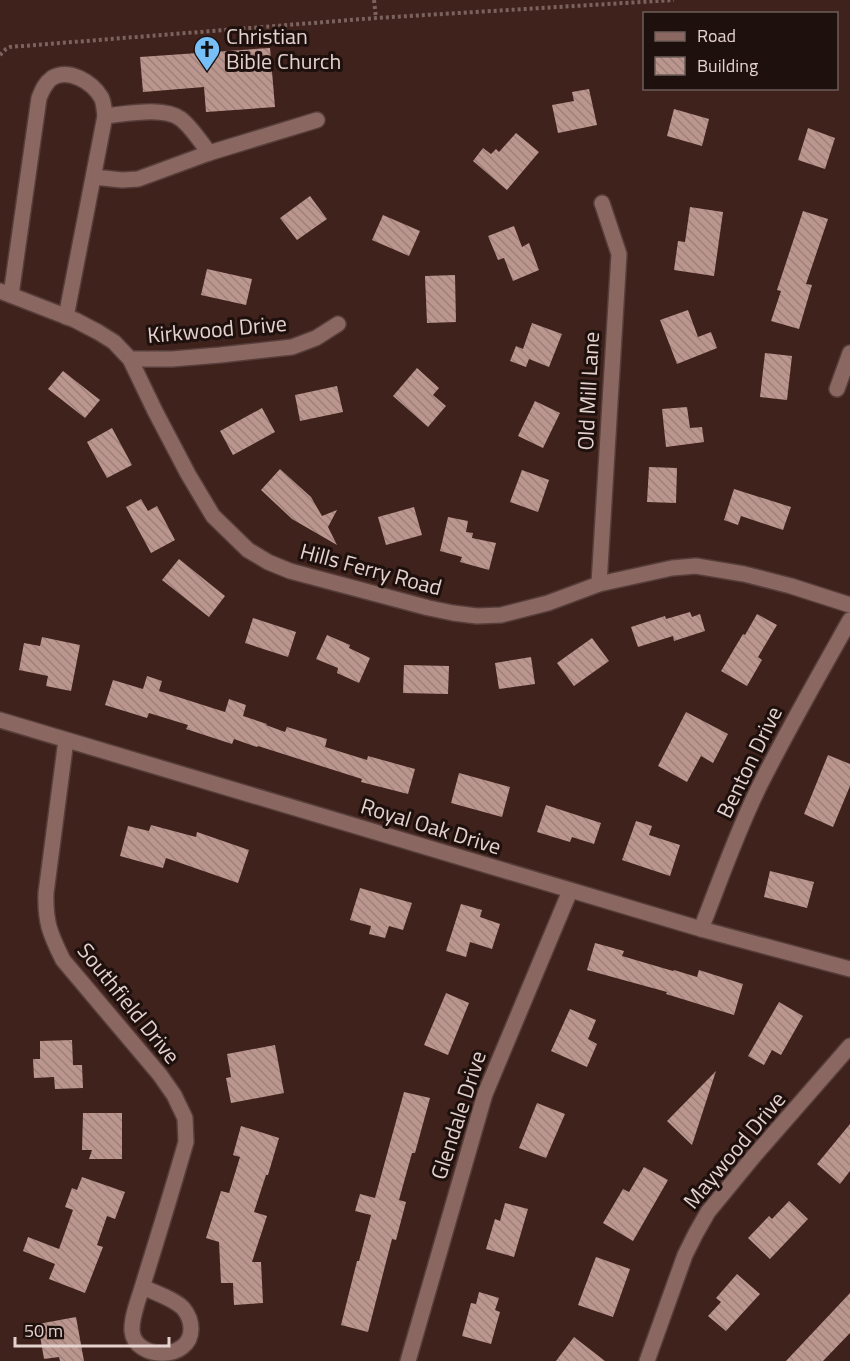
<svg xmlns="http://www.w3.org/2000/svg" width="850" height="1361" viewBox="0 0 850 1361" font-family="'Titillium Web',sans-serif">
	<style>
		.building { fill: url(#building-back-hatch) }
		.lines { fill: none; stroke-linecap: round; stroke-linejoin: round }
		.minor-casing { stroke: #573e3a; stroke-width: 18 }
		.path { stroke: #7c625d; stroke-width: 4; stroke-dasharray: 3 3; stroke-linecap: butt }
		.minor { stroke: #8a6760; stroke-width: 15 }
		.labels { text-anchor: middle; stroke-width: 6; stroke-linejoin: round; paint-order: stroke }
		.poi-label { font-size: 22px; fill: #e5d1cd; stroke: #1d100d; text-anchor: start }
		.street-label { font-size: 22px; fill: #e5d1cd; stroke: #1d100d }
	</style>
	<defs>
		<pattern id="building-back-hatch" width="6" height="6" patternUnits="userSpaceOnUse" patternTransform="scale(1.5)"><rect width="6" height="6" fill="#bb968e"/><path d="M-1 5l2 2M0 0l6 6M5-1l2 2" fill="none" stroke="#9e807a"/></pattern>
	</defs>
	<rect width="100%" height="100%" fill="#3f221c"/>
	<!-- building -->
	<g class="building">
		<polygon points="270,48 275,107 206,112 204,87 143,92 140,57"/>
		<polygon points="589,89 597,125 558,133 552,105 574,101 572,92"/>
		<polygon points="674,109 709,119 702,146 667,136"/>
		<polygon points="808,128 835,138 825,169 798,160"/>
		<polygon points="516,133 539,152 507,190 473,161 483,148 491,154 496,149 499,152"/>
		<polygon points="310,196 327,219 297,240 280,218"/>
		<polygon points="690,207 723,212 714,276 674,270 678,241 685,242"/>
		<polygon points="803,211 828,219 806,284 812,285 799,329 771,321 781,291 777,290"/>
		<polygon points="383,215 420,231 409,256 372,240"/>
		<polygon points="514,226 522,247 529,243 539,270 513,281 504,258 498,260 488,236"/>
		<polygon points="207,269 252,279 246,305 201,295"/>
		<polygon points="455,275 456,322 427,323 425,276"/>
		<polygon points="688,310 698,337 711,332 717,348 677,364 660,320"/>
		<polygon points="532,323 562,334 549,367 529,359 526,367 510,361 516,346 523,349"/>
		<polygon points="765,353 792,356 787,400 760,397"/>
		<polygon points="417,368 439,388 433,395 446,406 428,427 393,396"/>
		<polygon points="63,371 100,400 85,418 48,389"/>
		<polygon points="337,386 343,412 300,421 295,395"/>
		<polygon points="535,401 560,413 543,448 518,436"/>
		<polygon points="687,407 690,428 702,427 704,442 666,447 662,409"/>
		<polygon points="262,408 275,432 233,455 220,431"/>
		<polygon points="112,428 132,465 107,478 87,442"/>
		<polygon points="649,467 677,468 676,503 647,502"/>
		<polygon points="280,469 311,497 322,516 337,510 328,527 337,545 292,519 261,490"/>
		<polygon points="522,470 549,480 538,512 510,502"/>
		<polygon points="734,489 791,507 783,530 741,516 738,525 724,520"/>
		<polygon points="141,499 148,511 157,506 175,540 151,553 126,507"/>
		<polygon points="414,507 422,535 386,545 378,517"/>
		<polygon points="448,517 468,521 466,532 473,533 472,538 496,543 489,570 460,562 462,557 440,551"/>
		<polygon points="179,559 225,596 209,617 162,580"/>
		<polygon points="690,612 692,617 700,614 705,631 674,641 673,636 638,647 631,627 665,616 666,619"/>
		<polygon points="757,614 777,625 758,657 762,660 747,686 721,671 743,634 745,635"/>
		<polygon points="253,618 296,632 288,657 245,643"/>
		<polygon points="327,635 350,645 349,648 370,658 359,683 337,673 338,668 316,659"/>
		<polygon points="42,637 80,645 71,691 46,686 48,676 19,670 24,643 40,646"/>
		<polygon points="592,638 609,661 574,686 557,663"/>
		<polygon points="531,657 535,684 499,689 495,663"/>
		<polygon points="404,665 449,666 448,694 403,693"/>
		<polygon points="147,676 162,681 159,691 225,712 229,699 246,705 243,716 267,724 266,725 285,732 287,727 327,739 325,747 367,760 368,756 415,769 408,794 361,782 362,779 258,746 257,747 234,739 232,744 186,729 188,725 149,713 147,718 105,705 113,680 143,689"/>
		<polygon points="686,712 728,734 713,763 701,756 687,782 658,766"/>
		<polygon points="828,755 850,764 850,786 833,827 804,814"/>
		<polygon points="459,773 510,787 502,817 451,803"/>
		<polygon points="546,805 601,823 594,844 572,837 570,842 537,832"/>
		<polygon points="636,821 652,826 649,835 680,845 670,876 622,860"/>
		<polygon points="151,825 196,837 197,832 249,850 238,883 166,858 163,868 120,856 128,826 149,831"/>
		<polygon points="770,871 814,882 807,908 764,897"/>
		<polygon points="360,888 412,903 403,930 389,926 385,938 369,934 371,926 350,920"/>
		<polygon points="461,904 482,910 480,917 500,924 492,949 470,942 466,957 446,951"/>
		<polygon points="595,943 624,951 622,956 673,971 674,970 697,977 699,970 743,984 734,1015 666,994 667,992 587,970"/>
		<polygon points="446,993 469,1003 448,1055 424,1045"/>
		<polygon points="779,1002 803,1016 781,1055 772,1050 764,1065 748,1056"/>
		<polygon points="570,1009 596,1020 588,1039 597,1044 587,1067 551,1051"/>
		<polygon points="72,1040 73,1065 82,1065 83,1088 55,1089 54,1077 34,1078 33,1059 40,1059 40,1041"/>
		<polygon points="275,1045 284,1093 231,1103 226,1078 231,1077 227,1054"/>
		<polygon points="716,1071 692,1145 667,1121"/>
		<polygon points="404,1092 430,1098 415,1153 412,1153 399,1200 406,1202 396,1240 392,1239 368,1332 341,1325 357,1261 359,1261 371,1215 355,1211 360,1194 375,1198"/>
		<polygon points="537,1103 565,1114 546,1158 519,1148"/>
		<polygon points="83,1113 122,1113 122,1159 89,1159 92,1150 82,1150"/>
		<polygon points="850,1124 850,1171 840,1184 817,1164"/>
		<polygon points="241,1126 279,1138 268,1175 266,1175 254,1212 267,1216 252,1262 261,1262 263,1303 234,1305 233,1283 221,1283 219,1242 206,1238 221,1191 229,1193 240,1157 233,1155"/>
		<polygon points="644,1167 668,1180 633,1241 603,1223 623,1189 629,1192"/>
		<polygon points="82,1177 125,1192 115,1219 107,1216 97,1245 103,1247 85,1293 49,1279 55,1264 23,1251 28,1237 59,1249 73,1210 65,1207 72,1188 77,1190"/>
		<polygon points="789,1201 808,1219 770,1259 748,1238 769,1216 772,1219"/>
		<polygon points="505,1203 528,1209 514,1257 486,1249 495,1219 500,1221"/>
		<polygon points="596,1257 630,1269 613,1317 578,1305"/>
		<polygon points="737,1274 760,1294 726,1331 708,1316 721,1302 716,1298"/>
		<polygon points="479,1292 499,1298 495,1310 500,1312 491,1344 462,1336 471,1303 476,1304"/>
		<polygon points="850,1293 850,1333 823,1361 786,1361"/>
		<polygon points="76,1317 84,1361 60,1361 59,1357 44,1359 38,1324"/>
		<polygon points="574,1337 605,1361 556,1361"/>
	</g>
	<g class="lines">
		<!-- minor casing -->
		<g class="minor-casing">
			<g id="minor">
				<polyline points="94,177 122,180 138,179 209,153"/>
				<polyline points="0,291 75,320 98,332 114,342 130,359 155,411 188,474 213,516 248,550 268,562 290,571 429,608 453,613 477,616 501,615 548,603 599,584 672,568 696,566 744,574 791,586 850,605"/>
				<path d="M 11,295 L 39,98 C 42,91 45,83 52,78 C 69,68 92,82 101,97 C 104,102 104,110 105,116 C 126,114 164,106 181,119 C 192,128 201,142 209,153 L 317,120"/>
				<polyline points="66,317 105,116"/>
				<polyline points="130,359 172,359 220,355 292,347 316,338 338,324"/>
				<polyline points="837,389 850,353"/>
				<polyline points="599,584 619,254 602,203"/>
				<polyline points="0,720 701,929 850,969"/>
				<path d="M 66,740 L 46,893 C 45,922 50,934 63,960 L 160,1075 L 174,1095 L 185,1118 L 186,1142 C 173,1187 159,1233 145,1278 C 141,1293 131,1316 132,1331 C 135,1361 191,1361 191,1329 C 191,1321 188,1314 183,1308 C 173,1298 155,1293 143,1287"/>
				<path d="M 701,929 C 720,881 737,831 760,785 C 788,729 819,675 850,620"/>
				<polyline points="408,1361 485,1094 570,891"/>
				<polyline points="647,1361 685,1255 696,1233 708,1212 754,1156 850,1046"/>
			</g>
		</g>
		<!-- path -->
		<g class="path">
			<polyline points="374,0 376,18"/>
			<polyline points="0,55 6,49 10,47 376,18 674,0"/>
		</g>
		<!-- minor -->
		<use href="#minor" class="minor"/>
	</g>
	<!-- icons -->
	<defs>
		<g id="church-pin" transform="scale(1.35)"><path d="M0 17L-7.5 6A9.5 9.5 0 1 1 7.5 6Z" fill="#76c0f7" stroke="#1d100d"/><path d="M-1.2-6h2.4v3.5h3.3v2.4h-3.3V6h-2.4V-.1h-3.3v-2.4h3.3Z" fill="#111"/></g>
	</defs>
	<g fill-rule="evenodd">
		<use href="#church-pin" x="207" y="49"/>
	</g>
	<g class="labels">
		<!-- poi labels -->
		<g class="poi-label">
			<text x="226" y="44">Christian<tspan x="226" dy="25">Bible Church</tspan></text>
		</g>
		<!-- street labels -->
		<g class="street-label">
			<text transform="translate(217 329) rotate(-5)" y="8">Kirkwood Drive</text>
			<text transform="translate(588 391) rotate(-87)" y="8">Old Mill Lane</text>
			<text transform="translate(371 569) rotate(15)" y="8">Hills Ferry Road</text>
			<text transform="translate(749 762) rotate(-64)" y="8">Benton Drive</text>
			<text transform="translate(431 826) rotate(17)" y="8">Royal Oak Drive</text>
			<text transform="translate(129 1003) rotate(51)" y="8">Southfield Drive</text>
			<text transform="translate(458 1115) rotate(-72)" y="8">Glendale Drive</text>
			<text transform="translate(734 1150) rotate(-50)" y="8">Maywood Drive</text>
		</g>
	</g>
	<!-- legend -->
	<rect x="643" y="12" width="195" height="78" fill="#1d100d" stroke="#6d5d5a" stroke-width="1.5"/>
	<rect x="655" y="32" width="30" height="9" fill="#8a6760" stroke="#6d5d5a" stroke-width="1.5"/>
	<text x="697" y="42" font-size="18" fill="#e5d1cd">Road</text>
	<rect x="655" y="57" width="30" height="18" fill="url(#building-back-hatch)" stroke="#6d5d5a" stroke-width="1.5"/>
	<text x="697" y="72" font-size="18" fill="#e5d1cd">Building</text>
	<!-- scale -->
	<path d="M15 1337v9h154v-9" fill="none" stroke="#e5d1cd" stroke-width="3"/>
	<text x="24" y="1337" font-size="18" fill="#e5d1cd" stroke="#1d100d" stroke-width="4.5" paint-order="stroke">50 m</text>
</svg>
